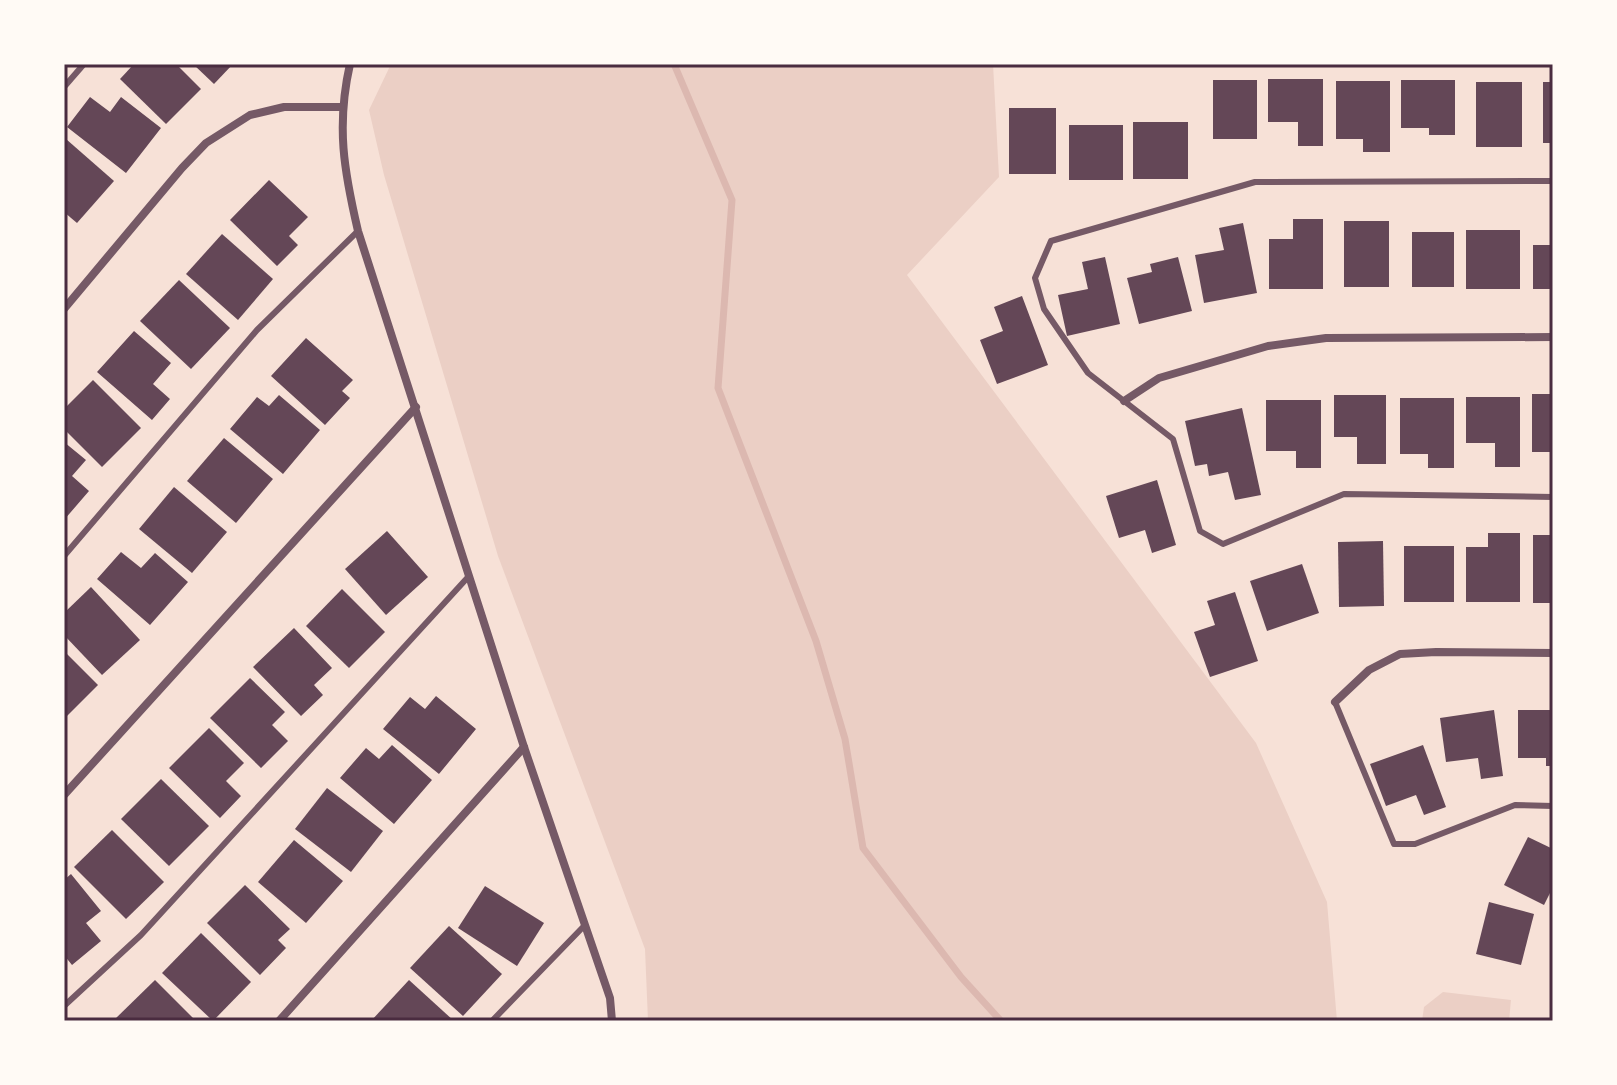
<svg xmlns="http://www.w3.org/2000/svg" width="1617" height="1085" viewBox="0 0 1617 1085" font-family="'PT Serif',serif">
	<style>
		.green { fill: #ebcfc5 }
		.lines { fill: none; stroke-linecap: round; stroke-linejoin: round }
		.stream { stroke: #dcb8b0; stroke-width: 7 }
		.building { fill: #644757 }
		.service { stroke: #755966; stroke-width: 6 }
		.minor { stroke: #755966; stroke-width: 8 }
		.neatline { fill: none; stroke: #4a2c40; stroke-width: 3 }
	</style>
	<rect width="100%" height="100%" fill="#f7e1d7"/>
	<!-- green -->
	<g class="green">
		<polygon points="391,64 993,64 999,177 907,275 1256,743 1327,902 1337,1021 648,1021 645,949 498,556 384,175 369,110"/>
		<polygon points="1443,992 1511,1000 1509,1021 1422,1021 1424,1007"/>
	</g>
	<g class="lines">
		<!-- stream -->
		<polyline class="stream" points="674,64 732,200 718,388 816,641 845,739 863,848 961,977 1001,1021"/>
	</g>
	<!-- building -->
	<g class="building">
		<polygon points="134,64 176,64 201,89 166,124 120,79"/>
		<polygon points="193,64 233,64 214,84"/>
		<polygon points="1268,79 1323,79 1323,146 1298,146 1298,122 1268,122"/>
		<rect x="1213" y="80" width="44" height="59"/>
		<polygon points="1401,80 1455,80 1455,135 1429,135 1429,128 1401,128"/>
		<polygon points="1336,81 1390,81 1390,152 1363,152 1363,139 1336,139"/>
		<rect x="1476" y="82" width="46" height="65"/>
		<rect x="1543" y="82" width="10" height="61"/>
		<polygon points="90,97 110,112 121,97 161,128 126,173 67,127"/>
		<rect x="1009" y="108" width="47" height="66"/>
		<rect x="1133" y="122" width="55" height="57"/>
		<rect x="1069" y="125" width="54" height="55"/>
		<polygon points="66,139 114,181 77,223 64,212"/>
		<polygon points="269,180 308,217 289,236 298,245 277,266 230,220"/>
		<polygon points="1293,219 1323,219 1323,289 1269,289 1269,239 1293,239"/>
		<rect x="1344" y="221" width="45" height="66"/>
		<polygon points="1243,223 1257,293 1204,303 1195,255 1224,250 1219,228"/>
		<rect x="1466" y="230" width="54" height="59"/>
		<rect x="1412" y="232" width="42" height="55"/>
		<polygon points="222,234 273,279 238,320 186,274"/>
		<rect x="1533" y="245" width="20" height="44"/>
		<polygon points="1105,257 1120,324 1067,336 1058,295 1088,289 1082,262"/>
		<polygon points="1178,257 1192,311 1139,324 1127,278 1152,272 1150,264"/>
		<polygon points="179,280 230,328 191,369 140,321"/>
		<polygon points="1022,296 1048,365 997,384 980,340 1003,331 994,307"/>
		<polygon points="134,331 171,363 153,384 170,399 152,420 97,372"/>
		<polygon points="306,338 353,380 342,391 350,398 325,425 271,376"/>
		<polygon points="93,380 141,428 102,467 64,429 64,409"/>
		<rect x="1532" y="394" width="21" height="58"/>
		<polygon points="279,395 320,430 283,474 230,429 257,397 269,406"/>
		<polygon points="1334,395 1386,395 1386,464 1357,464 1357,437 1334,437"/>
		<polygon points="1466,397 1520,397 1520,467 1495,467 1495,443 1466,443"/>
		<polygon points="1400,398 1454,398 1454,468 1428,468 1428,454 1400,454"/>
		<polygon points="1266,400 1321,400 1321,468 1296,468 1296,451 1266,451"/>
		<polygon points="1242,408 1261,495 1235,500 1228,472 1209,476 1207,464 1195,466 1185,421"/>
		<polygon points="224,438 273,479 236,523 187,481"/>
		<polygon points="64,442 86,460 72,476 89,491 64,520"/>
		<polygon points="1157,480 1176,545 1152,553 1145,530 1119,538 1106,496"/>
		<polygon points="174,487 227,532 192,573 139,529"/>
		<polygon points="387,531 428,577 386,615 345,569"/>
		<polygon points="1488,533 1520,533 1520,602 1466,602 1466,547 1488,547"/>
		<rect x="1533" y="535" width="20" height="68"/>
		<polygon points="1383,541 1384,606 1339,607 1338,542"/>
		<rect x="1404" y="546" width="50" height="56"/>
		<polygon points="121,552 141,568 155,553 188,582 150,625 97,579"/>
		<polygon points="1302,564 1319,613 1267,631 1250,581"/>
		<polygon points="91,587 140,640 102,675 64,635 64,613"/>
		<polygon points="342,589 385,632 349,668 306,626"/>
		<polygon points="1235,592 1258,661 1210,677 1194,632 1215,625 1207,601"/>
		<polygon points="294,628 332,668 314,685 323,695 301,716 253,667"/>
		<polygon points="64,651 98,685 64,719"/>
		<polygon points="250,678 285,712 272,725 288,741 261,768 210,718"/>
		<polygon points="436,696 476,729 439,774 383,729 410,697 425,709"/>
		<polygon points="1494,710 1503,776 1481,779 1478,758 1446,762 1440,718"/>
		<polygon points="1518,710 1553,710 1553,766 1546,766 1546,758 1518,758"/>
		<polygon points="209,728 244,763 226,781 241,796 220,818 169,768"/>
		<polygon points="392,745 432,780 394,824 340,778 366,748 379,759"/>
		<polygon points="1423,745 1446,807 1424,815 1416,795 1386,806 1370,764"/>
		<polygon points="161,779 209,826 169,866 121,819"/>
		<polygon points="327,788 383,831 351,872 295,829"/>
		<polygon points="112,830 164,882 126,919 74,867"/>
		<polygon points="1528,837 1553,849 1553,887 1544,905 1504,885"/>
		<polygon points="294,840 343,881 306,923 258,882"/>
		<polygon points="71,874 101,911 86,923 101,941 72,965 64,955 64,880"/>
		<polygon points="245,885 290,929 278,940 286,948 260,975 207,923"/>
		<polygon points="485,886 544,923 517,966 458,928"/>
		<polygon points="1489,902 1534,914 1521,965 1476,954"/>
		<polygon points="449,926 502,974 463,1016 410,968"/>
		<polygon points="201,933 251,982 213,1021 162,973"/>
		<polygon points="155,980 196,1021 113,1021"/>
		<polygon points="409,980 454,1021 371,1021"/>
	</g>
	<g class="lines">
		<!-- service -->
		<g class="service">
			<polyline points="64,87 84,64"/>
			<polyline points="1553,181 1255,182 1051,241 1035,278 1044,309 1088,373 1173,439 1200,531 1223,544 1344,494 1553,497"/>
			<polyline points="64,556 257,330 358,231"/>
			<polyline points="1335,702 1394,844 1415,844 1515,805 1553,806"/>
			<polyline points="64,1006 141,935 469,576"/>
			<polyline points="492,1021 584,926"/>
		</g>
		<!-- minor -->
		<g class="minor">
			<path d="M 350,64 C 336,126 344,171 358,231 L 524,747 L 610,998 L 612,1021"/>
			<polyline points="64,309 182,168 206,143 250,115 284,107 341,107"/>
			<polyline points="1124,401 1159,378 1268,346 1326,338 1553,337"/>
			<polyline points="1335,702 1369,670 1400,654 1436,652 1553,653"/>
			<polyline points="64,795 416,407"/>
			<polyline points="279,1021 524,747"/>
		</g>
	</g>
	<!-- border -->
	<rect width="1617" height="1085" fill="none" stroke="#fffaf5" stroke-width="132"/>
	<rect x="66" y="66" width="1485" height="953" class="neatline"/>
</svg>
